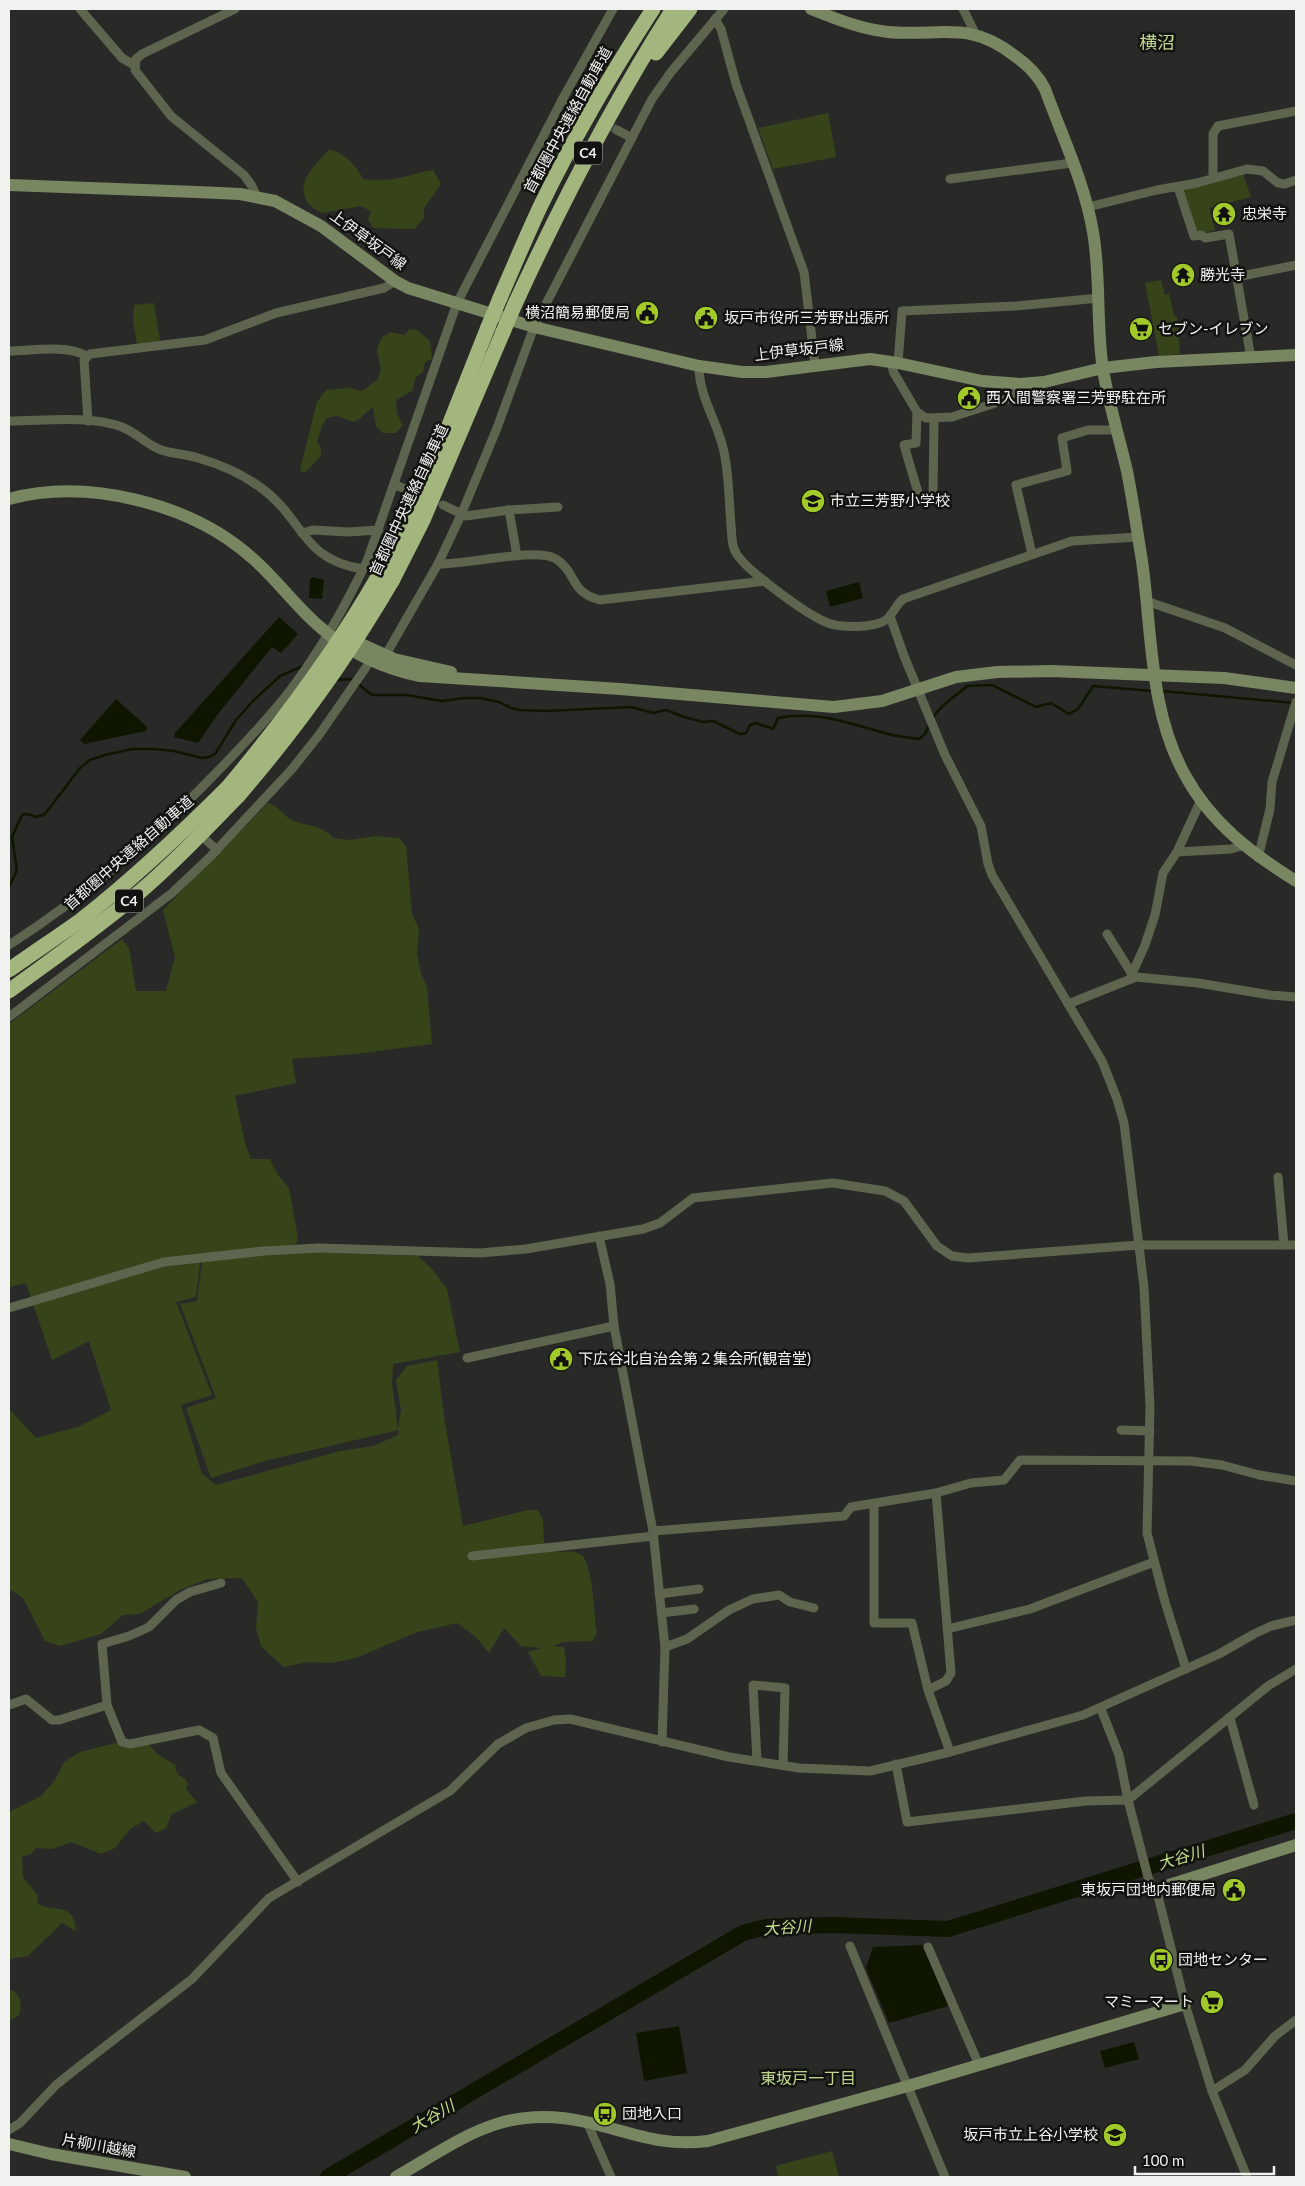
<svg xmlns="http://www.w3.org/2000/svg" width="1305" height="2186" viewBox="0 0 1305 2186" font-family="Lato,'Noto Sans JP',sans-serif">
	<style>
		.green { fill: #37441a }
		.water { fill: #0e1600 }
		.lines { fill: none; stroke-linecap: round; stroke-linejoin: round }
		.stream { stroke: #0e1600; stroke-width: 2.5 }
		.river { stroke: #0e1600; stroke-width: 16 }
		.street-tunnel { stroke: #474846; stroke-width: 9; stroke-dasharray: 9 4.5; stroke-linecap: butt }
		.street { stroke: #5d654e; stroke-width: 9 }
		.secondary { stroke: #798662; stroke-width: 12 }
		.highway { stroke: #a3b67e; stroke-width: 15 }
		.highway-bridge { stroke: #a3b67e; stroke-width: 15 }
		.labels { text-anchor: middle; stroke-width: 5; stroke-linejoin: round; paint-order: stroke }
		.shield { fill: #121311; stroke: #aeafad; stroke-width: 1 }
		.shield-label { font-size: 14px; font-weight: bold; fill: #f1f2f0 }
		.street-label { font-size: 15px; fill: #f1f2f0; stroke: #121311 }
		.poi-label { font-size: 15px; fill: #f1f2f0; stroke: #121311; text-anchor: start }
		.water-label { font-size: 16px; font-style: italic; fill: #c2dd8b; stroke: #121311 }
		.neighbourhood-label { font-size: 16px; fill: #c0d88f; stroke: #121311 }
		.quarter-label { font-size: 18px; fill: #c0d88f; stroke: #121311 }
	</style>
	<rect width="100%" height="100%" fill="#292a28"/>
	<!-- green -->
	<g class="green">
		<polygon points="828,113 836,157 773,169 758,128"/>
		<path d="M 329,150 C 343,151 357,166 363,179 C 389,184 409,174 433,170 L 441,184 L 424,208 L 424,218 L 414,229 L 373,228 L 368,219 L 371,211 L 361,206 L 322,213 C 318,211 312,207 309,204 C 293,183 316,164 329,150 Z"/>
		<polygon points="1243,174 1251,197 1209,208 1215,230 1196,235 1181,192 1184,189"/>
		<polygon points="1161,280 1165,295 1169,294 1174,315 1177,317 1180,354 1159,356 1145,283"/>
		<polygon points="154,303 160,341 137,344 133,321 134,305"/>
		<path d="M 410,329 L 417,330 L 430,341 L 432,359 L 425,362 L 423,372 L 416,377 L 412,391 L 396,400 L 397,413 L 403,425 L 396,433 L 383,433 L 376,426 L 373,407 C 365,412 363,418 354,422 L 337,416 L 327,418 L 322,426 L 317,442 L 321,448 L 321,455 C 317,460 309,470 303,473 L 300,470 L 317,402 L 326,390 L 350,388 L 362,391 L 377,380 L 381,371 L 377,349 L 382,337 L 391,332 L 404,335 Z"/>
		<path d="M 268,803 C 278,805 282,814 290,819 C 306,827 322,824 333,838 L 349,840 L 375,836 L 399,838 L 406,846 L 412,914 L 419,929 L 417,953 L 421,974 L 427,987 L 432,1044 L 356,1054 L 292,1059 L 296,1083 L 235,1096 L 245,1143 L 251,1159 L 270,1159 L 278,1175 L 289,1188 L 298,1238 L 296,1244 L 290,1246 L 201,1254 L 196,1297 L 176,1302 L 212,1395 L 181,1405 L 202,1474 L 216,1485 L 340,1451 L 373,1446 L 398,1435 L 399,1430 L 265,1461 L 211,1478 L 186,1408 L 216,1398 L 180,1304 L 197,1301 L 202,1262 L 268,1254 L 309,1252 L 418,1256 L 432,1269 L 447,1289 L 460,1352 L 393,1364 L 392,1383 L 398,1429 L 401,1410 L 396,1380 L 407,1366 L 437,1360 L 445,1423 L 463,1526 L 528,1510 L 538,1510 L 543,1521 L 544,1543 C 547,1545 550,1549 554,1550 C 561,1554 572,1549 580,1554 C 594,1562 593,1615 597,1632 L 593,1641 L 564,1642 L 553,1646 L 564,1647 L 566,1661 L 565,1677 L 541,1676 L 528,1652 L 542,1648 L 521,1646 L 504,1628 L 489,1653 L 476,1637 L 457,1623 L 417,1632 L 356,1658 L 332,1663 L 309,1662 L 283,1667 L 261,1646 L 256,1628 L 258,1602 L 242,1578 L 207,1579 L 180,1590 L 140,1614 L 123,1615 L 101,1634 L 60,1646 L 45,1641 L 23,1598 L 9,1589 L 9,1409 L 36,1438 L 78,1427 L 111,1410 L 89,1341 L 52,1360 L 26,1283 L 9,1287 L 9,1024 L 122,939 L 129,948 L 136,991 L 166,991 L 175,957 L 163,910 Z"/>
		<path d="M 116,1743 L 132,1747 L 148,1743 L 157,1754 L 175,1765 L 177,1774 L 185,1779 L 188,1784 L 186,1789 L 197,1802 L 172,1814 L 166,1828 L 156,1833 L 144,1821 L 130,1829 L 115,1848 L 101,1854 L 72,1842 L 52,1849 L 36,1848 L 31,1854 L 22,1857 L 23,1877 L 38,1896 L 37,1903 C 52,1914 75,1900 76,1931 L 62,1923 L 28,1956 L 9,1959 L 9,1812 L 41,1796 L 55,1780 L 64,1762 L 80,1752 Z"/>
		<path d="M 13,1990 C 22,1999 22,2004 19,2015 L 9,2021 L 9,1991 Z"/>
		<polygon points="832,2151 839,2177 778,2177 776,2166"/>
	</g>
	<!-- water -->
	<g class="water">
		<polygon points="313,577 324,580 322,599 309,598 310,579"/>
		<polygon points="859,582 863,598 830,607 826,591"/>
		<polygon points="279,617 298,634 281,653 272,647 218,714 198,743 174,737 175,733"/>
		<polygon points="116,699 147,727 146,731 84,744 80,740"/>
		<polygon points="923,1945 948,2006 889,2023 866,1968 873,1947"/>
		<polygon points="679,2026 687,2073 644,2081 636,2033"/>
		<polygon points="1134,2042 1139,2059 1105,2068 1100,2051"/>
	</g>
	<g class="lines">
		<!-- stream -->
		<g class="stream">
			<polyline points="334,680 354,679"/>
			<path d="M 357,683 L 372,695 L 406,695 L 442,701 L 464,698 L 480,698 L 499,702 L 511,708 L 520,710 L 546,711 L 631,707 L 653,713 L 666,710 L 684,717 L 703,722 L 713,721 L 740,734 L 746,733 L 750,725 L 756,723 L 773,729 L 778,718 C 816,710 852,724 888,734 C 898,737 909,737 919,739 L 925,734 L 929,725"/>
			<polyline points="1162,691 1294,703"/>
			<path d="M 933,718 C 939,706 956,696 967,686 L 992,685 L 1036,707 L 1051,703 L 1069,714 L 1078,709 L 1093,686 L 1152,691"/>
			<polyline points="9,887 17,870 12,837 22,815 27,814 37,817 45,814 80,768 90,760 105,755 132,749 154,749 174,751 202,758 209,757 215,754 236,720 253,701 280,676 303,666"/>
		</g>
		<!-- river -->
		<polyline class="river" points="328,2177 743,1933 766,1927 833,1925 948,1929 1296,1821"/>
		<!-- street-tunnel -->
		<polyline class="street-tunnel" points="576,107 617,130"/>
		<!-- street -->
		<g class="street">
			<polyline points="80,9 122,58 134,65"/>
			<polyline points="235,9 142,54 136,59 135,70 171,116 244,175 252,186 257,197"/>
			<polyline points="963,9 975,33"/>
			<polyline points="715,19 721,29 736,84 804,272 815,365"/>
			<polyline points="562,100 576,107"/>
			<polyline points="617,130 632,138"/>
			<polyline points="1213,177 1213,134 1218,126 1296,111"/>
			<polyline points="950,179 1072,163"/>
			<polyline points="1178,187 1194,236 1201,235 1205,238 1229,234 1251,358"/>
			<polyline points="1088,207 1157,190 1197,183 1247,169 1263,171 1278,183 1285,184 1296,180"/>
			<polyline points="1237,277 1296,265"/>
			<path d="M 9,351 C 33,351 65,344 87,356"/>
			<polyline points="890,361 894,373 917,412 926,418 952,417 1011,398 1016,394 1020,384"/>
			<polyline points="898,363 902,311 1016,306 1099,298"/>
			<path d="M 699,366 C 699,400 720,424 725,457 C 729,479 729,503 731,525 C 732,534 731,543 735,551 C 743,569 809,616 828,623 C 842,628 881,629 890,616"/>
			<polyline points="917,412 916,443 904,445 919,496 929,499 933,495 934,419"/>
			<path d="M 9,421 C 44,421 89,415 122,427 C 137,433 147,445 161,450 C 173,454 186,454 198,458 C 219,464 242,474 260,487 C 304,518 301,560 363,569"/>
			<polyline points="88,421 84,360 90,354 205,340 276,313 384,288 395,281"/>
			<polyline points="395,485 406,489"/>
			<polyline points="443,505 466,516 509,510 558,507"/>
			<polyline points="509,510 517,556"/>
			<polyline points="302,533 313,530 348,532 379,530"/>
			<polyline points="1138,537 1072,541 903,599 899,603 890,616 904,656 945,755 981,826 988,864 992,875 1102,1061 1117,1099 1124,1123 1144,1287 1150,1407 1147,1533 1165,1602 1186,1669"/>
			<polyline points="1032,554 1016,485 1067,471 1062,438 1088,430 1114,430"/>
			<path d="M 438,564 C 466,565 536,547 556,559 C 577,572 569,592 600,600 L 765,581"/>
			<polyline points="1146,601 1225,628 1296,665"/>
			<polyline points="385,656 438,564 461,515 497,428 534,327 652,99 671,72 724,9"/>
			<polyline points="207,841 217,850"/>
			<polyline points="1177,852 1201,800"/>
			<polyline points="1258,858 1270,809 1272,782 1296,702"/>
			<polyline points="1107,934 1132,974 1130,979"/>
			<path d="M 9,945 C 93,891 169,824 237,751 C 256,731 275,711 292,688 C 321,649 346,605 367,561 L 457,303 L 562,100 L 613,9"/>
			<polyline points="1132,974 1145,945 1155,915 1163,873 1177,852 1231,849 1245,845"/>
			<polyline points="1068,1004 1136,977 1198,983 1270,995 1296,997"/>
			<polyline points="9,1017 172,893 210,857 292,769 319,735 371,660"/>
			<polyline points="1278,1177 1284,1245"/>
			<polyline points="599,1236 610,1284 614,1326 653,1531 665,1647 662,1742"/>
			<polyline points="9,1308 164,1262 264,1251 319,1248 480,1253 526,1249 643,1229 660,1223 693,1198 833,1183 885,1191 904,1201 937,1246 952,1256 968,1258 1139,1245 1296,1245"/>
			<polyline points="467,1358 614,1326"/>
			<polyline points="1121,1430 1150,1431"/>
			<polyline points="874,1504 874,1623 912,1623 928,1690 950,1752"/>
			<polyline points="653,1531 844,1516 851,1507 936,1493 971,1483 1004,1480 1020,1460 1190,1461 1222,1465 1259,1475 1296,1481"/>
			<polyline points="472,1556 654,1536"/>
			<polyline points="659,1594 699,1589"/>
			<polyline points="661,1613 694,1609"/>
			<polyline points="947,1629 1030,1609 1154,1562"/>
			<polyline points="665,1647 687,1639 729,1610 753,1599 779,1595 790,1602 814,1608"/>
			<polyline points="928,1690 946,1681 951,1673 936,1493"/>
			<polyline points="9,1705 26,1699 52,1720 59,1720 107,1705 122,1742 130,1744 199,1730 213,1738 221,1773 298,1882"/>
			<polyline points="107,1705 102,1644 129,1636 149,1627 176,1600 190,1592 221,1583"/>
			<polyline points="1101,1709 1119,1755 1128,1800 1148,1877 1153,1890 1158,1896 1185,2004 1212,2091 1247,2177"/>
			<polyline points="1230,1718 1254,1805"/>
			<polyline points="757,1761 753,1685 785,1688 783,1765"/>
			<polyline points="896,1764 907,1822 1086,1801 1128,1800 1268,1686 1296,1669"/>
			<polyline points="850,1946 945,2177"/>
			<polyline points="928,1947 979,2065"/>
			<polyline points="1212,2091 1245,2070 1275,2036 1296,2020"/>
			<polyline points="587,2122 611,2177"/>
			<polyline points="9,2130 20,2123 56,2085 76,2069 192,1979 269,1898 450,1791 498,1744 526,1728 554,1720 570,1719 729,1757 799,1768 870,1771 950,1752 1083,1715 1219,1654 1254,1634 1271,1626 1296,1620"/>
		</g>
		<!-- secondary -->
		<g class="secondary">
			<path d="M 811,9 C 836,19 861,29 888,32 C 939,37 969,19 1015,56 C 1028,65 1038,75 1045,89 C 1062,136 1085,184 1093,232 C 1101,278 1096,325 1103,370 C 1109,404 1119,437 1127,471 C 1133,501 1137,531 1142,561 C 1152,631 1149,711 1185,775 C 1211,823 1251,853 1296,881"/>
			<polyline points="9,185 197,192 240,194 275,201 321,226 395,281 408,288 534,327 699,366 742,372 766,372 870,359 898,363 982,381 1020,384 1044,382 1103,368 1156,362 1296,355"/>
			<path d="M 9,499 C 87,478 190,503 251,557 C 276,578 295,606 320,627 C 347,652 385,669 420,676 L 620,689 L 834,707 L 882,701 L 956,677 L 997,672 L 1051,671 L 1224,678 L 1296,688"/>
			<polyline points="350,639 394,659 451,672"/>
			<polyline points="1169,1885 1296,1845"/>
			<polyline points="9,2144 51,2154 185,2177"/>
			<path d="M 396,2177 C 462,2139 504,2103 586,2122 C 631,2132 660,2147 708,2141 L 908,2086 L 1185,2004"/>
		</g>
		<!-- highway -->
		<g class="highway">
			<polyline points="656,53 690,9"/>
			<path d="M 500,298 C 513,268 526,237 540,207 C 573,139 612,72 653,9"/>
			<path d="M 515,304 C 562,202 613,103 673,9"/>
			<polyline points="379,575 411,514 438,453 488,327"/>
			<polyline points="392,581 423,520 503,332"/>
			<path d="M 9,970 C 33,953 57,937 81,920 C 133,879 181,834 228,787"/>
			<path d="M 9,991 C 54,958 100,926 142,890 C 176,861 207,828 238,796"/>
		</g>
		<!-- highway-bridge -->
		<g class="highway-bridge">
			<polyline points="488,327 500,298"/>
			<polyline points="503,332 515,304"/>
			<path d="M 228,787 C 285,719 335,652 379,575"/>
			<path d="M 238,796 C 296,729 347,658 392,581"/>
		</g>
	</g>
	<!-- icons -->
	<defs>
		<g id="temple-disc" transform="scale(1.25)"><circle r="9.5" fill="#a1c929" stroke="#121311"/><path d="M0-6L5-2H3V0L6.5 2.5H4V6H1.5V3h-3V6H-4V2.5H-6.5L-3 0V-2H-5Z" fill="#111"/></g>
		<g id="civic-disc" transform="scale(1.25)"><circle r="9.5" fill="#a1c929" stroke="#121311"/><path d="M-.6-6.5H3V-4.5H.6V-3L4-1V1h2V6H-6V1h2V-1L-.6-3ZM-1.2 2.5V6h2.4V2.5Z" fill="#111"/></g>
		<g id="supermarket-disc" transform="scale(1.25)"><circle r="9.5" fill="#a1c929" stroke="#121311"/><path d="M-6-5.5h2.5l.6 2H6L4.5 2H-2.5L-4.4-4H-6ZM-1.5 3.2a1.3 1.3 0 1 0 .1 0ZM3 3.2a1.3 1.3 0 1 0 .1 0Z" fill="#111"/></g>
		<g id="school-disc" transform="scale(1.25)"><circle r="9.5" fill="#a1c929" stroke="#121311"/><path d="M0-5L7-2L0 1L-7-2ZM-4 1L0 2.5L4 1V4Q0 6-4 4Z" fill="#111"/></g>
		<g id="bus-disc" transform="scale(1.25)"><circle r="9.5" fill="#a1c929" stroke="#121311"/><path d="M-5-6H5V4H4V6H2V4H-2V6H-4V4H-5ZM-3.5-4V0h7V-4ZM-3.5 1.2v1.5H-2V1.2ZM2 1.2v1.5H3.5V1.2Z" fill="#111"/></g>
	</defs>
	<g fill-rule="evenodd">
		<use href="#temple-disc" x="1224" y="214"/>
		<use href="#temple-disc" x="1183" y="275"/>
		<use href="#civic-disc" x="647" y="313"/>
		<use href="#civic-disc" x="706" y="318"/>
		<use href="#supermarket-disc" x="1141" y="329"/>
		<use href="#civic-disc" x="969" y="398"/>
		<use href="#school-disc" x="813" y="501"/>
		<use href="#civic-disc" x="561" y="1359"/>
		<use href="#civic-disc" x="1234" y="1890"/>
		<use href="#bus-disc" x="1161" y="1960"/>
		<use href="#supermarket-disc" x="1212" y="2002"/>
		<use href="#bus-disc" x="605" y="2114"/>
		<use href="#school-disc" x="1115" y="2135"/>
	</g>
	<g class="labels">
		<!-- shield labels -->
		<g class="shield">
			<rect x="574" y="141.5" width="28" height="23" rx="4"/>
			<rect x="115" y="889.5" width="28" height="23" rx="4"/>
		</g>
		<g class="shield-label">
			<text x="588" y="158">C4</text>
			<text x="129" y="906">C4</text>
		</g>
		<!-- street labels -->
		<g class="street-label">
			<text transform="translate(568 120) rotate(-61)" y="5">首都圏中央連絡自動車道</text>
			<text transform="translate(368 240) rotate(36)" y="5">上伊草坂戸線</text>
			<text transform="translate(799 350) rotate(-7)" y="5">上伊草坂戸線</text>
			<text transform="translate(409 500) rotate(-65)" y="5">首都圏中央連絡自動車道</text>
			<text transform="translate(129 853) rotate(-41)" y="5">首都圏中央連絡自動車道</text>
			<text transform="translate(99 2146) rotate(10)" y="5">片柳川越線</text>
		</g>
		<!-- poi labels -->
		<g class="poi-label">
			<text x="1242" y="219">忠栄寺</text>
			<text x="1200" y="280">勝光寺</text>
			<text x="630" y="318" text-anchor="end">横沼簡易郵便局</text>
			<text x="724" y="323">坂戸市役所三芳野出張所</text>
			<text x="1158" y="334">セブン-イレブン</text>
			<text x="986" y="403">西入間警察署三芳野駐在所</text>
			<text x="830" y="506">市立三芳野小学校</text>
			<text x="578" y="1364">下広谷北自治会第２集会所(観音堂)</text>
			<text x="1216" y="1895" text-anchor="end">東坂戸団地内郵便局</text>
			<text x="1178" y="1965">団地センター</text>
			<text x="1194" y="2007" text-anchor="end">マミーマート</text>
			<text x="622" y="2119">団地入口</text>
			<text x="1098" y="2140" text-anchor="end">坂戸市立上谷小学校</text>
		</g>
		<!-- water labels -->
		<g class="water-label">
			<text transform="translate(1181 1857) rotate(-17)" y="6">大谷川</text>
			<text transform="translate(787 1927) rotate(-4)" y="6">大谷川</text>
			<text transform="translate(432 2116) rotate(-30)" y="6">大谷川</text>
		</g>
		<!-- neighbourhood labels -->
		<g class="neighbourhood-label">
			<text x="808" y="2084">東坂戸一丁目</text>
		</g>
		<!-- quarter labels -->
		<g class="quarter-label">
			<text x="1157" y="49">横沼</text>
		</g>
	</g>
	<!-- border -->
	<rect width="1305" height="2186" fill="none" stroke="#f1f2f0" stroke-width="20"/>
	<!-- scale -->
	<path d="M1135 2166v8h139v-8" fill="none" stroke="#f1f2f0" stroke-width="2.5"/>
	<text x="1142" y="2166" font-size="15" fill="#f1f2f0" stroke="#121311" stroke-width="4" paint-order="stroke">100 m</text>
</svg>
